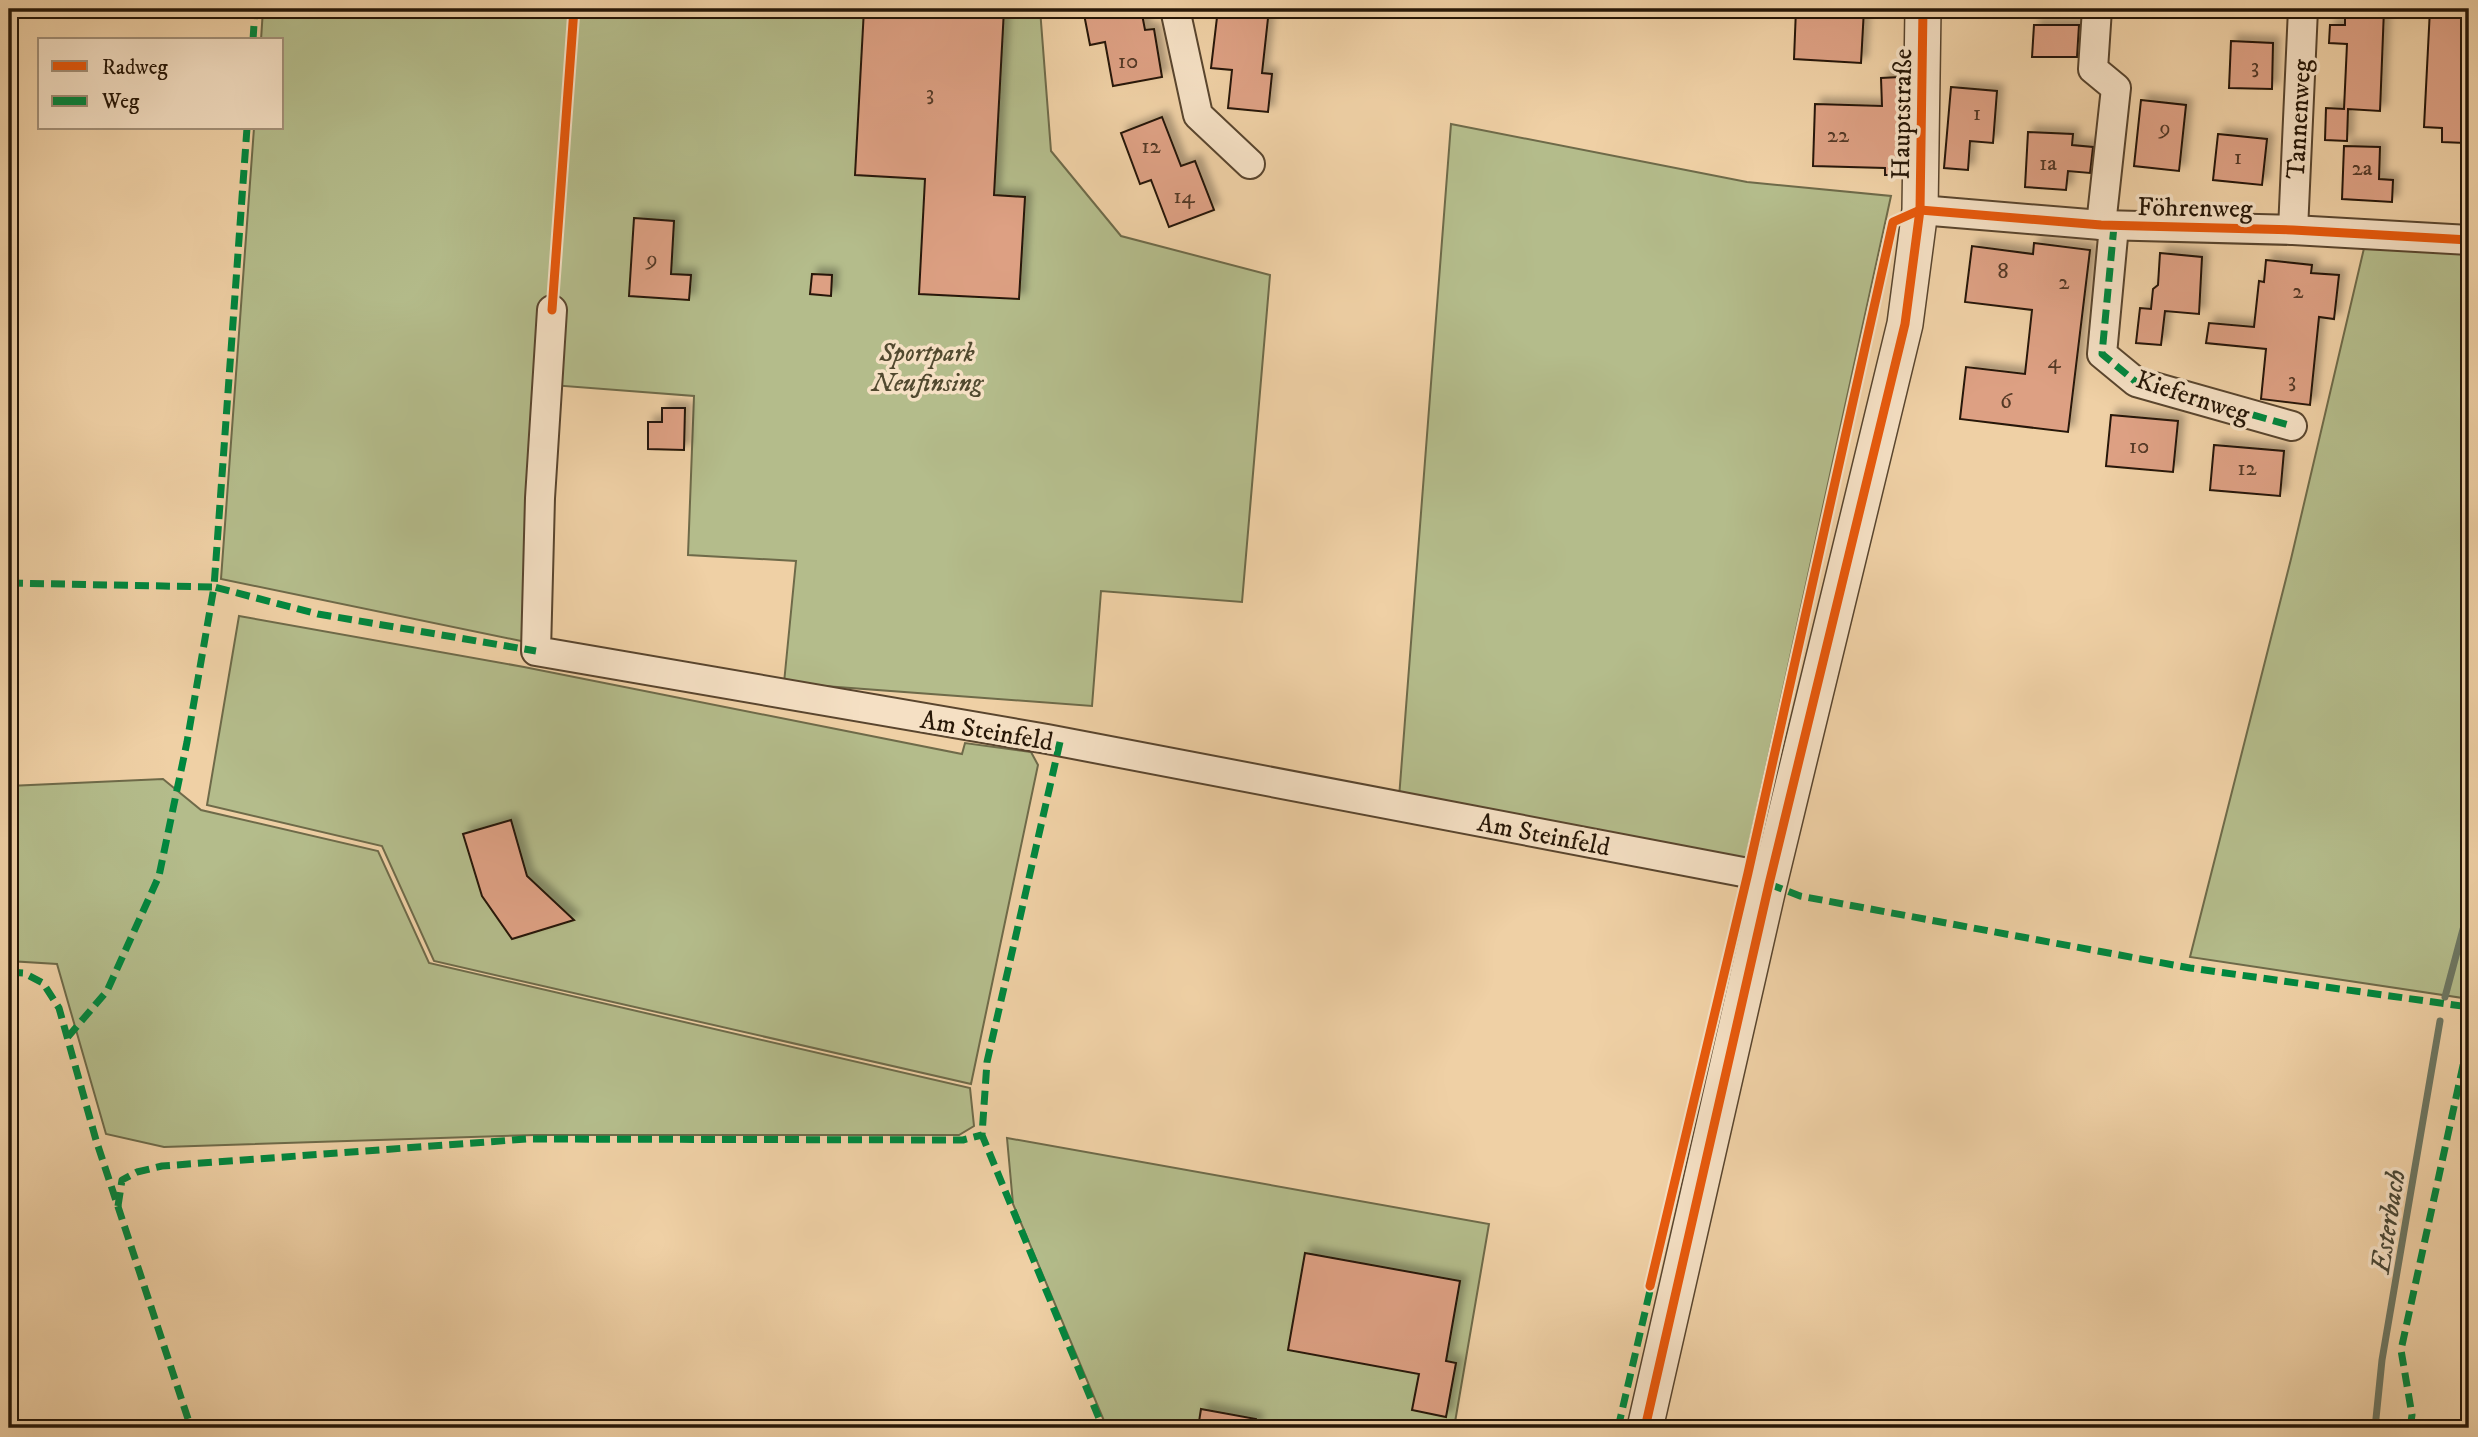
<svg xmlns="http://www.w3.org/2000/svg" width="2478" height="1437" viewBox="0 0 2478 1437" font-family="'IM FELL DW Pica',serif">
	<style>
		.green { fill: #b4bc8b; stroke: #6e6a49; stroke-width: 2 }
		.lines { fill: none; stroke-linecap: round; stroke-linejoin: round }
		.stream { stroke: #6d7763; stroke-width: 7 }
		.building { fill: #dda083; stroke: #271707; stroke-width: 2; filter: url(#shadow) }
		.minor-casing { stroke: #59452e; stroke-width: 32 }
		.tertiary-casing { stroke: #59452e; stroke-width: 38 }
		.minor { stroke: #f5e0c4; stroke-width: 28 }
		.tertiary { stroke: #f5e0c4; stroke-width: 35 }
		.quiet { stroke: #00873e; stroke-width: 7; stroke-dasharray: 14 7; stroke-linecap: butt }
		.cycleway-casing { stroke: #f5e0c4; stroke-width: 13 }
		.cycleway { stroke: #e8590c; stroke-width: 9 }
		.labels { text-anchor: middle; stroke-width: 7; stroke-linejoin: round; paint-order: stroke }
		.number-label { font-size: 23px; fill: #543926 }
		.street-label { font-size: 26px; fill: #271707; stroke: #f5e0c4 }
		.park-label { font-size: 26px; font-style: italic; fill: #51492f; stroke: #f5e0c4 }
		.water-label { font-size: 28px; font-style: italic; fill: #4a4735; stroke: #f5e0c4 }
	</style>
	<defs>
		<filter id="shadow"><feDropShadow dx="6" dy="-6" stdDeviation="3.5" flood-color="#0004"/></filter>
	</defs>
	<rect width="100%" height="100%" fill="#efd0a5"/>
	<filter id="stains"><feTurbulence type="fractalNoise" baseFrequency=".00286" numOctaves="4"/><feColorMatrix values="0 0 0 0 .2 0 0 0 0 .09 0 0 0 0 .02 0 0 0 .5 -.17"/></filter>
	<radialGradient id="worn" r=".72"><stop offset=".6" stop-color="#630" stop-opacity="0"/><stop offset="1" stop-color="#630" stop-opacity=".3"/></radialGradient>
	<!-- green -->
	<g class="green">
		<polygon points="263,9 1040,9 1051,151 1121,236 1270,275 1242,602 1101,591 1092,706 784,683 796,561 688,555 694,396 539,384 526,642 221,579 254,128 282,128 282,40 261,40"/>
		<polygon points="1451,124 1747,182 1891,196 1745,863 1399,798"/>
		<polygon points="2365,244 2469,254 2469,970 2463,998 2190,957 2291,559"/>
		<polygon points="239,616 524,667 962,754 965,743 1031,752 1038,765 971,1084 434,961 382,846 207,805"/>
		<polygon points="163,779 201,810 378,851 429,963 970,1088 974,1126 959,1135 535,1135 164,1147 106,1134 57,964 9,961 9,786"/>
		<polygon points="1007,1138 1489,1224 1454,1428 1107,1428 1013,1204"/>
	</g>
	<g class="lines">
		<!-- stream -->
		<g class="stream">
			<polyline points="2445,997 2469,907"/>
			<polyline points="2375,1428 2382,1360 2440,1021"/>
		</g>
	</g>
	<!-- building -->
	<g class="building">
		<polygon points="864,9 1004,9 994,195 1025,197 1019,299 919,294 925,179 855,175"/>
		<polygon points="1083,9 1141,9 1145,30 1154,29 1162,77 1113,86 1105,42 1090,45"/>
		<polygon points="1218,9 1269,9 1262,73 1272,74 1268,112 1228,108 1232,70 1211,68"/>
		<polygon points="1796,9 1864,9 1861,63 1794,59"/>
		<polygon points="2345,9 2384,9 2380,111 2348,109 2347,141 2325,140 2326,108 2344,109 2347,44 2329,43 2330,25 2345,25"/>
		<polygon points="2430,9 2469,9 2465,143 2442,142 2442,128 2424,127"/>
		<polygon points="2034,25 2079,25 2077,57 2032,57"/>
		<polygon points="2231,41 2273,43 2272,89 2229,88"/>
		<polygon points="1900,77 1900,175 1885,175 1885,168 1813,166 1815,104 1882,106 1881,78"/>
		<polygon points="1951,87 1997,91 1993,143 1970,141 1968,170 1944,168"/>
		<polygon points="2141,100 2186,105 2179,171 2134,166"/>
		<polygon points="1162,117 1181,166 1195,161 1214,210 1169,227 1151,180 1140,184 1121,133"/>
		<polygon points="2028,132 2073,134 2072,145 2093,147 2090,173 2068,171 2066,190 2025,187"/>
		<polygon points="2218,134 2267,139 2262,185 2213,180"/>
		<polygon points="2344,146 2380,147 2379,179 2393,180 2392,202 2342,199"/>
		<polygon points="634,218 674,221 671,274 691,275 689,300 629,296"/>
		<polygon points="2034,243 2090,250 2068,432 1960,419 1966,367 2025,374 2032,310 1965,302 1972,246 2033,254"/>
		<polygon points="2160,253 2202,257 2199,314 2165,311 2161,345 2136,343 2140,308 2151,309 2153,289 2158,285"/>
		<polygon points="2266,260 2312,265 2311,273 2339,275 2334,319 2319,317 2310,405 2261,399 2266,349 2206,343 2209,323 2254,327 2259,281 2264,282"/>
		<polygon points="812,274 832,275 831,296 810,294"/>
		<polygon points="662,408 685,408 684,450 648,449 648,422 662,422"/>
		<polygon points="2111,415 2178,421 2173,472 2106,466"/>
		<polygon points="2214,445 2284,451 2280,496 2210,490"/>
		<polygon points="511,820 527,876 574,920 512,939 482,896 463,834"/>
		<polygon points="1305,1253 1460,1281 1446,1361 1456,1363 1446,1417 1412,1410 1419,1374 1288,1350"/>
		<polygon points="1201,1409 1256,1419 1256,1428 1198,1428"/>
	</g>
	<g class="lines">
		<!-- minor casing -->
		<g class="minor-casing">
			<g id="minor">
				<polyline points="1175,9 1198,115 1250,164"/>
				<polyline points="2097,9 2093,69 2116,88 2101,225"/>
				<polyline points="1920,210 2101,225 2293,230 2469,240"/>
				<polyline points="2114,226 2102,354 2136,382 2292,426"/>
				<polyline points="2293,230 2303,9"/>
				<polyline points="552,310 540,498 536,651 1047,739 1748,873 1769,884"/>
			</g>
		</g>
		<!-- tertiary casing -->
		<g class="tertiary-casing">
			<polyline id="tertiary" points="1645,1428 1769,884 1905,324 1920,210 1923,9"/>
		</g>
		<!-- minor -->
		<use href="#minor" class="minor"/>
		<!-- tertiary -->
		<use href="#tertiary" class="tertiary"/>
		<!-- quiet -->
		<g class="quiet">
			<polyline points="253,40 255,9"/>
			<polyline points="247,128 214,587 318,614 536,651"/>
			<polyline points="2114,226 2102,354 2136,382 2292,426"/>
			<polyline points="9,583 214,587 187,742 159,876 107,991 67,1038"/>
			<polyline points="1060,742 987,1062 982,1135 1103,1428"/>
			<polyline points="1769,884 1800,896 2190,968 2469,1007"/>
			<polyline points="9,972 24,973 43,983 59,1008 96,1140 191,1428"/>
			<polyline points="118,1206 122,1180 137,1172 162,1166 527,1139 963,1140 982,1135"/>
			<polyline points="1618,1428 1652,1282"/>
			<polyline points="2410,1428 2412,1415 2401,1350 2469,1038"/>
		</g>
		<!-- cycleway casing -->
		<g class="cycleway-casing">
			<g id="cycleway">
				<polyline points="552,310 574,9"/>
				<polyline points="1650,1286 1748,873 1893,222 1920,210 2101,225 2293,230 2469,240"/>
				<polyline points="1645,1428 1769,884 1905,324 1920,210 1923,9"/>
			</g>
		</g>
		<!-- cycleway -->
		<use href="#cycleway" class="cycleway"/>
	</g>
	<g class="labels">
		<!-- number labels -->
		<g class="number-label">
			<text x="1128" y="68">10</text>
			<text x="2255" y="73">3</text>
			<text x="930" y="100">3</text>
			<text x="1977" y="120">1</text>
			<text x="2165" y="135">9</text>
			<text x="1838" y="142">22</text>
			<text x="1151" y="153">12</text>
			<text x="2238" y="164">1</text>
			<text x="2048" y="170">1a</text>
			<text x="2362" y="175">2a</text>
			<text x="1184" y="203">14</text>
			<text x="652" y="266">9</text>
			<text x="2003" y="278">8</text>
			<text x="2064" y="289">2</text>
			<text x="2298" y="298">2</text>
			<text x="2054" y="368">4</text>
			<text x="2292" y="387">3</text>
			<text x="2006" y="408">6</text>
			<text x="2139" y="453">10</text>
			<text x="2247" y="475">12</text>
		</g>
		<!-- street labels -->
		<g class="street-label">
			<text transform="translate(1901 114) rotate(-89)" y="9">Hauptstraße</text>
			<text transform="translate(2298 119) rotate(-87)" y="9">Tannenweg</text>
			<text transform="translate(2195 207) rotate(1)" y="9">Föhrenweg</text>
			<text transform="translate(2193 396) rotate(18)" y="9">Kiefernweg</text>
			<text transform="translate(987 730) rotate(10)" y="9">Am Steinfeld</text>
			<text transform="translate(1544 834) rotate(11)" y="9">Am Steinfeld</text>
		</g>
		<!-- park labels -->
		<g class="park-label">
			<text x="927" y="361">Sportpark<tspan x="927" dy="30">Neufinsing</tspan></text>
		</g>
		<!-- water labels -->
		<g class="water-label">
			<text transform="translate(2387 1221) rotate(-81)" y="10">Esterbach</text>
		</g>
	</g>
	<!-- margin -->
	<rect width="2478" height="1437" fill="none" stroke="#efd0a5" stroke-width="35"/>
	<rect x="10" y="10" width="2457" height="1416" fill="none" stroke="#271707" stroke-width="3.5"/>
	<rect x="18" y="18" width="2443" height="1402" fill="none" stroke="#271707" stroke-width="2"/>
	<!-- legend -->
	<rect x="38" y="38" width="245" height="91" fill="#f5e0c4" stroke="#a39078" stroke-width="2"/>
	<rect x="52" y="61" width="35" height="10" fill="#e8590c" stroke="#a39078" stroke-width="2"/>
	<text x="102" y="74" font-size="21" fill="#271707">Radweg</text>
	<rect x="52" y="96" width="35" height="10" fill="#00873e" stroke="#a39078" stroke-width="2"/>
	<text x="102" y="108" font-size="21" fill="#271707">Weg</text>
	<rect width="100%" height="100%" filter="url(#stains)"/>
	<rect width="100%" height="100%" fill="url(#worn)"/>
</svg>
